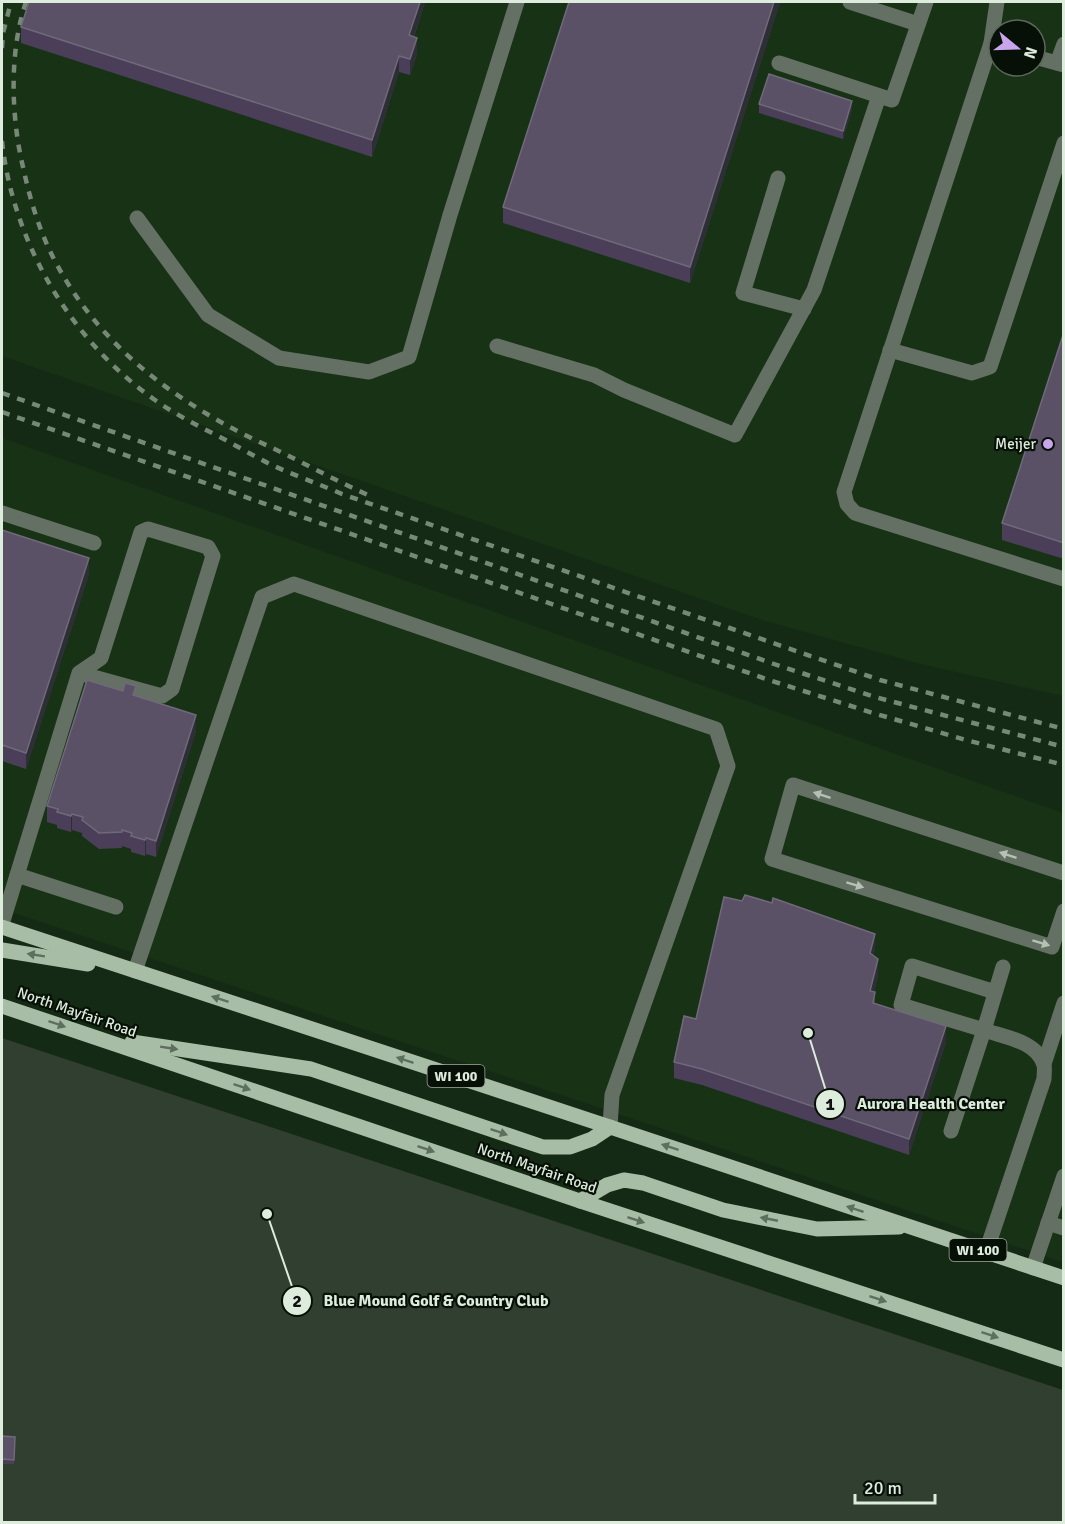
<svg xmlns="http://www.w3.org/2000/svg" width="1065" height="1524" viewBox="0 0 1065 1524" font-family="Signika,sans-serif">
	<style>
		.built { fill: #183216; fill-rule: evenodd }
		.green { fill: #303f2f }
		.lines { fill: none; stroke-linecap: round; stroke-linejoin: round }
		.minor { stroke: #657064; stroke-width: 15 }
		.major { stroke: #a7bda5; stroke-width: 15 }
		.rail { stroke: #778976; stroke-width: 4.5; stroke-dasharray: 8 8; stroke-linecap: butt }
		.wall { fill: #4a3e58 }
		.shaded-wall { fill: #2e2e37 }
		.building { fill: #5a5166; stroke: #6f6979; stroke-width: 1.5 }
		.oneway { fill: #b4c1b3 }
		.oneway2 { fill: #5f6f5e }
		.poi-dot { fill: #c9a5ee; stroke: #071007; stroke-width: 2 }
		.labels { text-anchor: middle; stroke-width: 4.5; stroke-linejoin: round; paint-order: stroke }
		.shield { fill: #071007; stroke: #9eaa9d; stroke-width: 1.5 }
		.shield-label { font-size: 14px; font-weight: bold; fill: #deecdd }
		.poi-label { font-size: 15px; fill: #deecdd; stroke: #071007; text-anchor: end }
		.street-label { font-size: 15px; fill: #deecdd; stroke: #071007 }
		.leader { fill: none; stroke: #deecdd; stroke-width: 2 }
		.callout-dot { fill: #deecdd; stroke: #071007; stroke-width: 2 }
		.mark-label { font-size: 18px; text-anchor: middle; font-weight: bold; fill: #111 }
		.callout-label { font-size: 16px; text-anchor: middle; font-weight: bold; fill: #deecdd; stroke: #071007; stroke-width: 4.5; stroke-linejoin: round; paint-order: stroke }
	</style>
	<rect width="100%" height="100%" fill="#152a14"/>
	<!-- built -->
	<g class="built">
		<path d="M 2,2 L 1063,2 L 1063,696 L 925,665 L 765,621 L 2,356 ZM 999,30 L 1035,30 L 1035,66 L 999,66 Z"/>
		<polygon points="2,438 1063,813 1063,1262 2,909"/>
	</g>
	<!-- green -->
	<polygon class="green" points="2,1038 1063,1390 1063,1522 2,1522"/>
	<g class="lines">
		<!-- minor -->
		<g class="minor">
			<polyline points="850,2 918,24"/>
			<polyline points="997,2 991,43 999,45"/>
			<polyline points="991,43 844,492 847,504 855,513 1064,579"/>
			<polyline points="1035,57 1064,65"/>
			<polyline points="779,63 892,100 926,2"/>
			<polyline points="1057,63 1064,44"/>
			<polyline points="778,178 743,293 804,309"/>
			<polyline points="137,218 208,315 279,358 369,372 409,357 450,215 517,2"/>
			<polyline points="497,346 594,375 624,390 735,435 814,290 879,96"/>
			<polyline points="890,350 972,373 990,367 1064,143"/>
			<polyline points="2,513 94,543"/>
			<polyline points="1064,873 793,785 772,859 1052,947 1064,911"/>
			<polyline points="17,875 116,907"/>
			<polyline points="2,924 79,673 101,658 141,532 148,529 208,547 213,556 172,689 162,696 79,673"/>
			<polyline points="135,971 262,597 294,584 716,729 728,766 612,1095 610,1127"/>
			<polyline points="995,992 912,966 901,1005 984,1030 1003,967"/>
			<polyline points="1044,1064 1064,1003"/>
			<path d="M 951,1131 L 984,1030 C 1004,1037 1037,1041 1044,1065 C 1045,1068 1044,1075 1044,1079 L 986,1252"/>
			<polyline points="1048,1223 1064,1228"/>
			<polyline points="1033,1268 1064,1176"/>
		</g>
		<!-- major -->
		<g class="major">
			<polyline points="2,927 610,1127 1064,1278"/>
			<polyline points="2,950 88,964"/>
			<polyline points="2,1006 580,1201 1064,1360"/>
			<polyline points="132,1042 311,1069 543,1147 570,1147 592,1139 610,1127"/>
			<polyline points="580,1201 607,1185 624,1180 643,1183 723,1210 817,1229 899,1227"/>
		</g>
		<!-- rail -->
		<g class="rail">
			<path d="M 26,2 C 9,51 11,117 23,167 C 29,195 37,223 49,249 C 87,329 150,383 226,425 C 244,435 264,444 283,453 C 311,467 339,482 368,495"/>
			<polyline points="2,48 3,33 11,2"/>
			<path d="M 2,141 C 13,243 71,341 155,400 C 175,414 196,425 218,436 C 237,446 255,457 274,466 C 296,476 319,484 342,494 L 880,680 L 1064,729"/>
			<polyline points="2,393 774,664 875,697 1064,747"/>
			<polyline points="2,412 769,680 873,713 966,740 1064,765"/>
		</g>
	</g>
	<!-- wall -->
	<g class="wall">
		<polygon points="29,2 425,2 414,37 417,54 410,75 399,72 372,157 21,43 21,27"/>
		<polygon points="569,2 780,2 690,283 503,223 503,207"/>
		<polygon points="759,104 852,109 843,139 759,113"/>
		<polygon points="1064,332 1064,559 1002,540 1002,523"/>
		<polygon points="2,530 89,574 26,769 2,761"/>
		<polygon points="136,696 196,731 156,857 146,854 145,856 131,852 131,849 122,846 122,848 99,849 82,836 82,833 72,830 71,832 57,828 57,825 47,822 47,806"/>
		<polygon points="742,901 772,903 875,950 873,955 878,975 874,992 875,1003 946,1042 909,1155 702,1085 674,1078 674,1062 696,1019"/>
		<polygon points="2,1436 15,1437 14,1464 2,1464"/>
	</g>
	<!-- shaded-wall -->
	<g class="shaded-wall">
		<polygon points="420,2 425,2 409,51 409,35"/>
		<polygon points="774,2 780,2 690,283 690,267"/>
		<polygon points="417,38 417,54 410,75 410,59"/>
		<polygon points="399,56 399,72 372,157 372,140"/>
		<polygon points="852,101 852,109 843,139 843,131"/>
		<polygon points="89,558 89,574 26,769 26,753"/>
		<polygon points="196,715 196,731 156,857 156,841"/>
		<polygon points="72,814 72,830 71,832 71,816"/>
		<polygon points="146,838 146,854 145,856 145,840"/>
		<polygon points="875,934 875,950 870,969 870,953"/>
		<polygon points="878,959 878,975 870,1007 870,991"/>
		<polygon points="946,1026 946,1042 909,1155 909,1139"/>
	</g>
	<!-- building -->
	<g class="building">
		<polygon points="29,2 420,2 409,35 417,38 410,59 399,56 372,140 21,27"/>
		<polygon points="569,2 774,2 690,267 503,207"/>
		<polygon points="769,74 852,101 843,131 759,104"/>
		<polygon points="1064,332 1064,543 1002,523"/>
		<polygon points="2,530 89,558 26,753 2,745"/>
		<polygon points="87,680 123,691 125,683 136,686 133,695 196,715 156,841 146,838 145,840 131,836 132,833 122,830 122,832 99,833 82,820 83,817 72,814 71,816 57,812 58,809 47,806"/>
		<polygon points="745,895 772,903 773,898 875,934 870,953 878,959 870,991 875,992 873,1003 946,1026 909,1139 702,1069 674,1062 684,1016 696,1019 724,897 742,901"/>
		<polygon points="2,1436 15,1437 14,1460 2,1459"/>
	</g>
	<!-- one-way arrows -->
	<defs><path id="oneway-solid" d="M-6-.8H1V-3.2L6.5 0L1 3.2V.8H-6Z" transform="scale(1.5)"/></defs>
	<g class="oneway">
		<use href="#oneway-solid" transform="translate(822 795) rotate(-162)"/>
		<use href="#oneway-solid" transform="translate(1008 855) rotate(-162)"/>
		<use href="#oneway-solid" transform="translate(855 885) rotate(17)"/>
		<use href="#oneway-solid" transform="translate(1041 943) rotate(17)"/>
	</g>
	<g class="oneway2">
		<use href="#oneway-solid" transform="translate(36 955) rotate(-171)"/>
		<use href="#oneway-solid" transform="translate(220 999) rotate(-162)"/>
		<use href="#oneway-solid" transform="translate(57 1024) rotate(19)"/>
		<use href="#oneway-solid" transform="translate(169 1048) rotate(9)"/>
		<use href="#oneway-solid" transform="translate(405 1060) rotate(-162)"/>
		<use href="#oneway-solid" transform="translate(242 1087) rotate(19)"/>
		<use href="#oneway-solid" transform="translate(499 1132) rotate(19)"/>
		<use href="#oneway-solid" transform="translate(670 1147) rotate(-162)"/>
		<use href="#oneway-solid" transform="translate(426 1149) rotate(19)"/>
		<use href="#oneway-solid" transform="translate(855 1209) rotate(-162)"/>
		<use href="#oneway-solid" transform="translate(769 1219) rotate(-169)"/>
		<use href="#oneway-solid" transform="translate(636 1220) rotate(18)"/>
		<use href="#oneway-solid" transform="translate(878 1299) rotate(18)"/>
		<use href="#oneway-solid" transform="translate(990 1335) rotate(18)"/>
	</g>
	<!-- markers -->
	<circle class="poi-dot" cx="1048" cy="444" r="6"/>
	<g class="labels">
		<!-- shield labels -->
		<g class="shield">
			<rect x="427.5" y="1065" width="57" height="22" rx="4.5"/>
			<rect x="949.5" y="1239" width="57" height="22" rx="4.5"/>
		</g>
		<g class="shield-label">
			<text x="456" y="1081">WI 100</text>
			<text x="978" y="1255">WI 100</text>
		</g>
		<!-- poi labels -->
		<g class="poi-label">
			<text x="1036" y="449">Meijer</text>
		</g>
		<!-- street labels -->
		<g class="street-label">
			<text transform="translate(77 1012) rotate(19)" y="5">North Mayfair Road</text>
			<text transform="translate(537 1168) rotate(19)" y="5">North Mayfair Road</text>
		</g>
	</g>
	<!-- callouts -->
	<path class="leader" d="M808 1033L830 1104M267 1214L297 1301"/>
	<g class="callout-dot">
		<circle cx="808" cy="1033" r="6"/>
		<circle cx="267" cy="1214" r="6"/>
		<circle cx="830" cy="1104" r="15"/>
		<circle cx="297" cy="1301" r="15"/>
	</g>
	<g class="mark-label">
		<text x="830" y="1110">1</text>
		<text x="297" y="1307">2</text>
	</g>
	<g class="callout-label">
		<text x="931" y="1109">Aurora Health Center</text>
		<text x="436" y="1306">Blue Mound Golf &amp; Country Club</text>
	</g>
	<!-- border -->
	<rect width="1065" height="1524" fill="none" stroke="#deecdd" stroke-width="6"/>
	<!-- north arrow -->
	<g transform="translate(1017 48) rotate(109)"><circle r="28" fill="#071007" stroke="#5d685d" stroke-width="1.5"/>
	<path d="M0-4.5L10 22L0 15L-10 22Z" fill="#c9a5ee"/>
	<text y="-9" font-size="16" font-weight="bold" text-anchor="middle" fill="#deecdd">N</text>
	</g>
	<!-- scale -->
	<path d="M855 1494v9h80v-9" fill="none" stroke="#deecdd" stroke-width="3"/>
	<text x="864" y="1494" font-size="18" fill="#deecdd" stroke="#071007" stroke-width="4.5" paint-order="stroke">20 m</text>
</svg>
